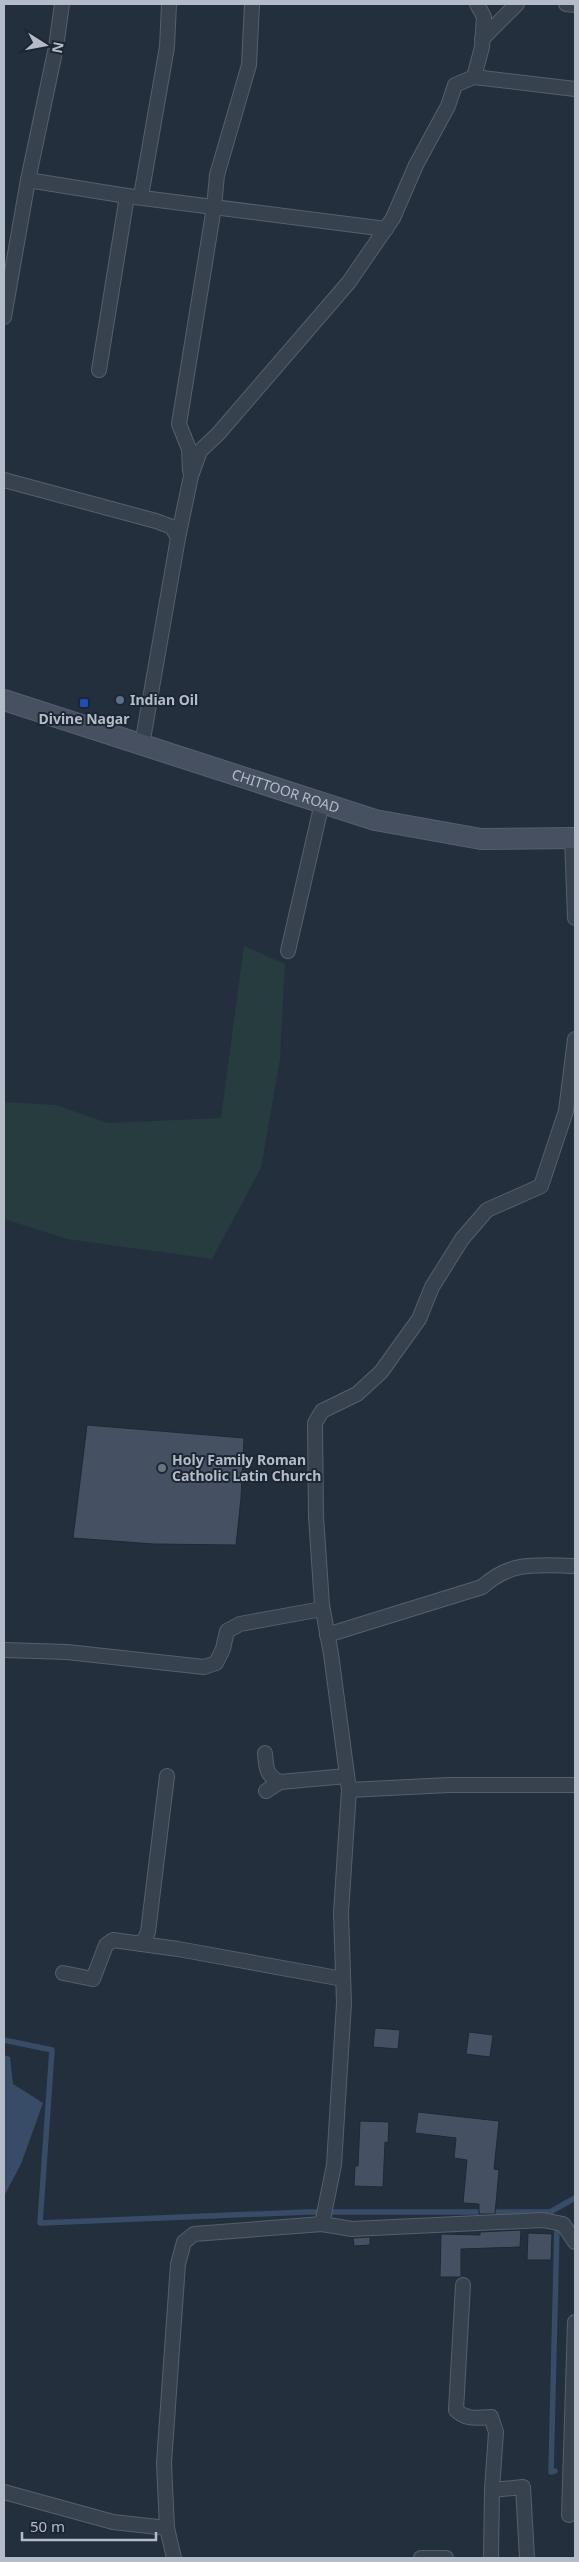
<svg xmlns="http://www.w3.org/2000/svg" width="579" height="2562" viewBox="0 0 579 2562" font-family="'Noto Sans',sans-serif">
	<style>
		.green { fill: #263c3f }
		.water { fill: #394c67 }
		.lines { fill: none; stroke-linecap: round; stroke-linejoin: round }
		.stream { stroke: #394c67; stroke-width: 5.5 }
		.building { fill: #455162; stroke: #1f2835 }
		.minor-casing { stroke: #565f6c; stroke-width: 16 }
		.secondary-casing { stroke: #565f6c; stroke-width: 22 }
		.minor { stroke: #38414e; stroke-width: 14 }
		.secondary { stroke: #465061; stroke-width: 20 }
		.service-dot { fill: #5c6f8a; stroke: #1d2633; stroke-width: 2 }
		.transit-dot { fill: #1a4fb4; stroke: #1d2633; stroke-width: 2 }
		.worship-dot { fill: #6b7280; stroke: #1d2633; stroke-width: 2 }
		.labels { text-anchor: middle; stroke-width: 4; stroke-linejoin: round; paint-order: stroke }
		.poi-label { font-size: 14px; font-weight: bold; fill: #b4bcc9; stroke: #1d2633; text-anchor: start }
		.street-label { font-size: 14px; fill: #b4bcc9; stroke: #1d2633 }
	</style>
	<rect width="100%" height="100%" fill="#242f3e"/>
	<!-- green -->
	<polygon class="green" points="244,946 285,964 280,1059 261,1168 212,1259 67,1239 4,1219 4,1102 56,1105 108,1123 221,1118"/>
	<!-- water -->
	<polygon class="water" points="4,2055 10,2057 13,2084 43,2103 21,2164 4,2196"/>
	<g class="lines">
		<!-- stream -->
		<g class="stream">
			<polyline points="4,2040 52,2050 40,2223 307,2212 550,2212 575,2198"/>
			<polyline points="555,2471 551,2472 557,2225"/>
		</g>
	</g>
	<!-- building -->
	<g class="building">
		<polygon points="87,1425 244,1438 241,1498 236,1545 154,1544 73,1538"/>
		<polygon points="375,2028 400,2030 398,2049 373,2047"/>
		<polygon points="469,2032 493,2035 490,2057 466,2054"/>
		<polygon points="418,2112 499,2121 494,2169 499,2170 495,2214 479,2214 479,2204 463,2203 467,2160 454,2158 456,2138 415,2133"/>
		<polygon points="360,2121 389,2122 388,2143 385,2142 383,2187 354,2186 355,2166 358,2166"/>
		<polygon points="521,2230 520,2247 461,2249 461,2277 440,2277 441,2234 480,2235 480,2232"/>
		<polygon points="528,2233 552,2234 551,2260 527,2260"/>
		<polygon points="370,2237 370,2245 354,2246 353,2238"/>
	</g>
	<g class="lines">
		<!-- minor casing -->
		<g class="minor-casing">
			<g id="minor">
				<polyline points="566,4 575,5"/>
				<polyline points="482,39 517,4"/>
				<polyline points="474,77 575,89"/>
				<polyline points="28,180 127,196 386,229"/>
				<polyline points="141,196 167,47 169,4"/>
				<polyline points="4,317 28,180 56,47 62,4"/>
				<polyline points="99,370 127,196"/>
				<polyline points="190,471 189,449 179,424 214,207 217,175 249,65 252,4"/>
				<polyline points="4,480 156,521 172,527 178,538 142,745"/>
				<polyline points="178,538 191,476 200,451 218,434 349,282 393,218 416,165 448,106 455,85 474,77 482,47 484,17 477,4"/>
				<polyline points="572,839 575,918"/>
				<polyline points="288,951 322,803"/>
				<path d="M 327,1635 L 482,1587 C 512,1560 538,1565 575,1566"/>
				<polyline points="4,1650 67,1652 204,1667 216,1663 223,1649 227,1631 240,1624 322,1609"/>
				<path d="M 265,1753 C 266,1767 266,1776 280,1782"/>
				<polyline points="349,1790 449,1785 575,1785"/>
				<polyline points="266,1791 280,1782 347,1776"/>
				<polyline points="142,1944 148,1932 167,1776"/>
				<polyline points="63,1973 93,1979 106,1945 113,1940 178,1949 343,1979"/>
				<polyline points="322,2224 334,2165 344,2003 341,1913 349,1790 331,1654 322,1605 316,1516 315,1423 322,1411 357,1394 381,1372 419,1319 432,1287 462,1239 487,1210 541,1186 566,1111 575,1039"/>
				<path d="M 463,2285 L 456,2410 C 466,2420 477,2418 491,2417 L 496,2432 L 492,2490 L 523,2487 L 527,2558"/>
				<polyline points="4,2492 113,2522 167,2528"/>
				<polyline points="569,2515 575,2322"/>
				<polyline points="174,2558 167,2528 164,2463 178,2264 184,2242 194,2234 322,2224 352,2229 543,2220 563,2224 575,2242"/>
				<polyline points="421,2558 446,2558"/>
				<polyline points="491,2558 492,2490"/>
			</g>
		</g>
		<!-- secondary casing -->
		<g class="secondary-casing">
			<g id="secondary">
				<path id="s1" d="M 4,700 L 375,820 L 481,839 L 575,838"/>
			</g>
		</g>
		<!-- minor -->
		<use href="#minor" class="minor"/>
		<!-- secondary -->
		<use href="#secondary" class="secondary"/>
	</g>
	<!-- markers -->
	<circle class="service-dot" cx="120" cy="700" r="5"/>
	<rect class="transit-dot" x="79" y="698" width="10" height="10" rx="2.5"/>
	<circle class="worship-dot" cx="162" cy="1468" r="5"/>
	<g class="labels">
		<!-- poi labels -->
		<g class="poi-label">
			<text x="130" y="705">Indian Oil</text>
			<text x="84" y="724" text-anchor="middle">Divine Nagar</text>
			<text x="172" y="1465">Holy Family Roman<tspan x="172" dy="16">Catholic Latin Church</tspan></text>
		</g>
		<!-- street labels -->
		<g class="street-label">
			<text dy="5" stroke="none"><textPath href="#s1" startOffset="296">CHITTOOR ROAD</textPath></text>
		</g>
	</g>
	<!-- border -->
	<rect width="579" height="2562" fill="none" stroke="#b4bcc9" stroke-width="10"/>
	<!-- north arrow -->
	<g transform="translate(45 45) rotate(101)" stroke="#1d2633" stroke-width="4" paint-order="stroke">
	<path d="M0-4L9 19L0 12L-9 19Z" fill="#b4bcc9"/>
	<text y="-8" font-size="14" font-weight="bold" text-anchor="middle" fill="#b4bcc9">N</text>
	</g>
	<!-- scale -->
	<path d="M22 2532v8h134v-8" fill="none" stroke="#b4bcc9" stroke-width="2.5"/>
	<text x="30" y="2532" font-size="15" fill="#b4bcc9" stroke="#1d2633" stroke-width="4" paint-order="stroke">50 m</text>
</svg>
